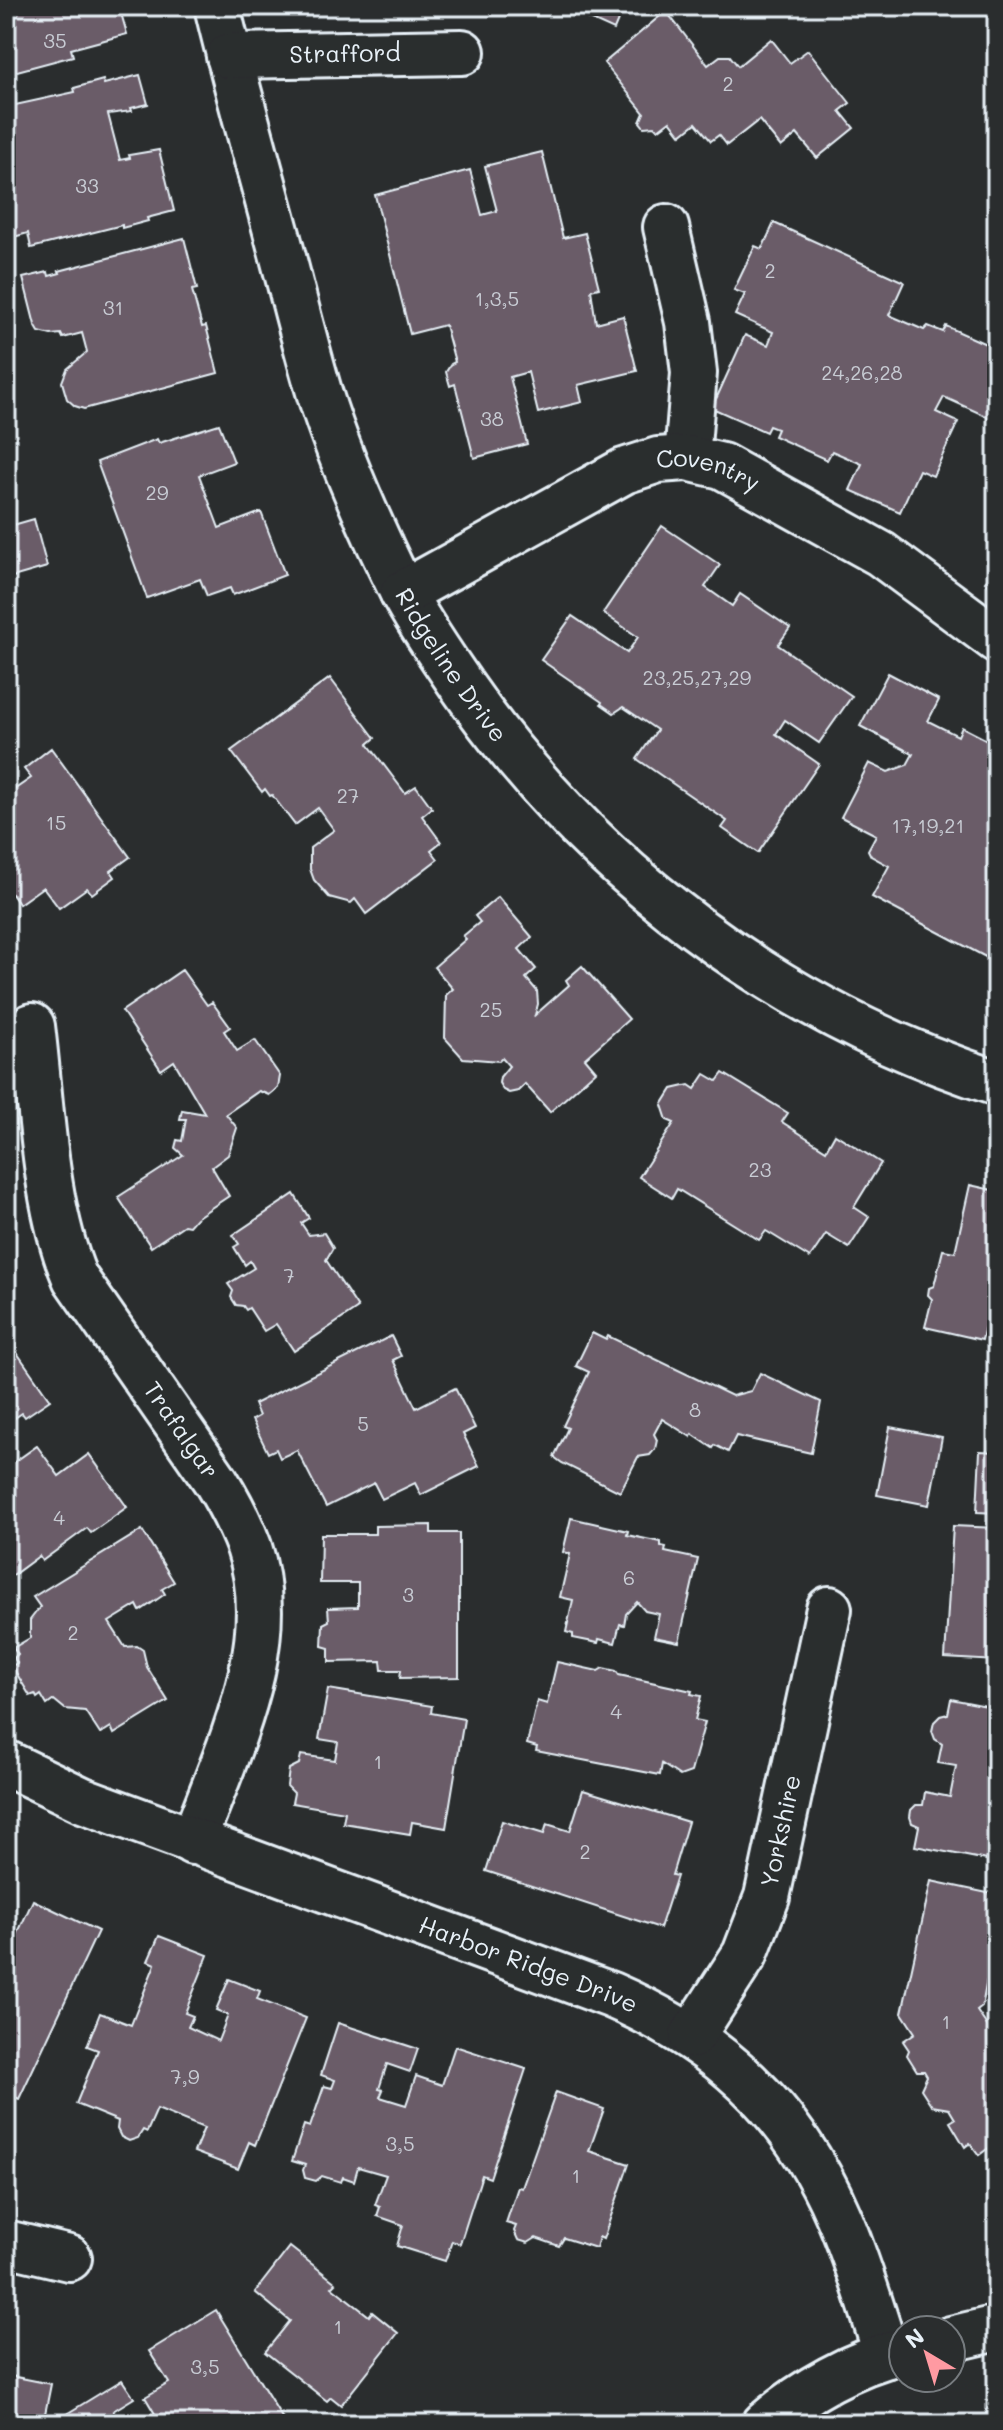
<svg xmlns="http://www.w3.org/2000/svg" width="1003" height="2430" viewBox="0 0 1003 2430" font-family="Mali,sans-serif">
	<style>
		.building { fill: #6a5b67; stroke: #e8f1f8; stroke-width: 2 }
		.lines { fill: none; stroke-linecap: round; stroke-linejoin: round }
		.minor-casing { stroke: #e8f1f8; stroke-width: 50 }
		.minor { stroke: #2a2d2e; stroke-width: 44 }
		.labels { text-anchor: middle; stroke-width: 6; stroke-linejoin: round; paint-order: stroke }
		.number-label { font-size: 20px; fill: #c8ccd4 }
		.street-label { font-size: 24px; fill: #e8f1f8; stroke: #2a2d2e }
	</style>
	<rect width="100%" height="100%" fill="#2a2d2e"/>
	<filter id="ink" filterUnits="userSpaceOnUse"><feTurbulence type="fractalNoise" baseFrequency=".0125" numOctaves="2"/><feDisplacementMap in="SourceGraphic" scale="16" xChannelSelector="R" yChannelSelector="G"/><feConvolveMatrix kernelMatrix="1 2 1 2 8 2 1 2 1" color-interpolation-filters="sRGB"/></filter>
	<g filter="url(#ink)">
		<!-- building -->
		<g class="building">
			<polygon points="6,6 119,6 127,34 71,49 73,56 6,74 6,54 10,47 6,32"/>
			<polygon points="561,6 624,6 614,30"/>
			<polygon points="666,11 708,65 720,56 730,56 738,66 771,39 790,63 808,50 850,103 840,111 854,128 817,158 797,134 781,147 759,120 727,145 719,135 711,141 696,123 681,135 670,121 658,130 654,126 644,127 640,122 644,113 604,63"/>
			<polygon points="140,75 148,104 131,108 132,111 108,114 120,160 130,158 129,155 159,150 174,211 147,218 148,221 122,228 122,225 31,248 28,233 10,238 6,224 6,107 75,92 74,88 103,80 104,84"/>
			<polygon points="542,152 563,238 585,233 599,288 591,290 596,323 623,316 637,371 578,385 582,402 538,413 528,372 510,377 527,444 474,458 455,384 450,386 446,372 451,364 455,362 445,325 410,334 375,195 470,170 482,215 497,211 485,166"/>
			<polygon points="774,223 904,282 889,315 924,330 928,326 943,332 946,326 997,349 997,403 990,418 944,397 936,412 958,422 933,476 919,470 900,512 850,490 862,464 832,451 827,460 774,436 777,429 769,426 766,432 712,408 745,335 768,345 773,332 735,315 745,294 734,290 755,246 762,249"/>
			<polygon points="184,238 197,289 192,290 202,327 206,326 218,373 84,409 75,406 67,399 62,382 67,369 87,352 82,333 63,338 61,334 51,335 39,332 35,325 23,278 48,272 49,276 60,273 59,271"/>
			<polygon points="219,424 234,462 199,475 219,528 261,512 285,575 233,595 230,588 207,596 200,579 147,598 97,462 157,439 159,443"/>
			<polygon points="34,519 47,567 6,579 6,527"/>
			<polygon points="662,526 720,565 705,587 732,606 740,594 790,628 778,645 852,696 819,743 785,720 776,734 819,764 758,853 722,828 727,821 637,759 657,730 623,707 614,713 601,704 602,702 541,660 572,616 627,653 638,637 603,613"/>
			<polygon points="997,567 997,592 985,582"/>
			<polygon points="888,673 939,700 928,721 958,736 962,727 997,745 997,963 872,897 889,866 871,856 868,850 876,835 841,817 869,763 888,772 907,765 913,754 860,726"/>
			<polygon points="330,678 375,738 368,744 405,793 416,786 432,808 422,816 441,842 431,850 438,859 366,914 355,899 351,903 329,897 314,880 310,869 310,848 334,830 318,808 295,825 272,795 270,796 265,789 262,792 231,751"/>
			<polygon points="51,748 130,857 111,871 115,877 92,894 87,888 59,908 43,887 19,904 12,894 6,896 6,787 11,783 15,789 31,778 24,769"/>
			<polygon points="498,897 532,937 519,949 536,969 526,978 537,991 538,1004 535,1015 569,985 566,980 582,966 629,1019 585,1058 596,1071 550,1112 525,1084 518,1091 509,1093 503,1090 499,1083 500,1077 509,1066 502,1058 499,1061 463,1058 445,1038 446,995 453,989 434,967 466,939 463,936 480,922 475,916"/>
			<polygon points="182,970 207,1005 212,1002 230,1027 224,1031 237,1051 255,1040 280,1076 278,1088 269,1095 259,1091 226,1114 237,1128 228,1155 212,1167 229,1196 196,1218 189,1226 184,1225 151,1247 118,1197 183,1155 175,1148 177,1140 182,1141 186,1119 180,1119 182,1110 205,1114 174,1061 161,1070 122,1011"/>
			<polygon points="723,1073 788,1113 782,1122 826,1150 835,1134 881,1163 854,1207 869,1217 849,1248 826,1234 810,1258 766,1231 759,1240 677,1189 672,1198 639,1177 674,1123 667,1120 662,1105 672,1089 689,1085 695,1089 705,1074 717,1081"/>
			<polygon points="970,1185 997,1191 997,1319 987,1317 982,1340 925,1327 932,1299 928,1295 929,1288 934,1286 943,1250 955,1252"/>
			<polygon points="294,1194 309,1218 301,1223 309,1235 324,1233 333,1248 326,1260 358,1308 294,1351 276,1324 264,1331 249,1308 246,1310 243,1306 236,1305 231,1297 233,1291 228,1284 254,1268 250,1261 245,1265 234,1247 239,1244 233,1235"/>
			<polygon points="592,1333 606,1340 608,1336 732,1396 751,1391 760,1373 821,1402 811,1453 736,1436 728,1452 715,1445 713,1448 692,1434 691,1437 662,1419 654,1434 657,1440 655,1449 650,1455 638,1457 620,1492 562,1463 554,1457 568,1428 563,1426 589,1372 576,1366"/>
			<polygon points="391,1336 401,1356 393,1360 416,1408 455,1388 475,1428 463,1434 479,1466 421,1495 415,1483 382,1499 374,1483 326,1507 297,1450 280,1458 276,1449 268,1453 252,1420 259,1416 254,1404"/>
			<polygon points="6,1337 50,1400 25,1417 22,1413 6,1424"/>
			<polygon points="890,1427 942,1437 929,1505 877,1495"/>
			<polygon points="37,1446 59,1476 89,1454 127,1507 91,1533 87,1528 42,1561 39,1556 9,1578 6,1574 6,1468"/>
			<polygon points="980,1451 997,1452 997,1513 977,1512"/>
			<polygon points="571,1518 628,1531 627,1535 661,1542 661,1546 666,1547 665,1552 698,1559 679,1642 654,1637 659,1614 645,1611 637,1602 626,1614 624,1625 620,1624 615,1643 599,1639 598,1643 573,1638 573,1634 566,1632 573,1600 560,1597 570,1554 563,1552"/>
			<polygon points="431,1525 431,1533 459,1533 459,1677 400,1678 401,1670 382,1670 381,1661 329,1662 329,1648 322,1646 323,1624 329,1621 328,1608 358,1607 358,1583 320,1583 321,1534 375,1534 375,1526"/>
			<polygon points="953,1526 997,1528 997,1661 945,1658"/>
			<polygon points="142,1530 174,1582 162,1589 165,1594 140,1611 137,1605 109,1622 125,1647 137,1646 143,1650 147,1667 168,1701 114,1734 111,1727 100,1734 85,1711 65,1709 54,1700 47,1705 41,1695 37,1698 35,1694 30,1696 12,1666 17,1663 14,1658 18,1654 13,1648 30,1638 30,1620 40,1607 33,1597"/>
			<polygon points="557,1662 598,1671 603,1668 616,1671 619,1675 692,1691 691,1694 701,1696 695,1720 705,1722 691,1772 680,1776 662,1764 660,1775 536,1751 537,1747 527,1744 537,1701 547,1704"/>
			<polygon points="328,1689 432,1706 431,1713 464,1719 446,1828 412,1822 410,1834 343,1823 345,1812 292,1803 294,1793 287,1786 289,1769 299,1764 301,1755 335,1760 338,1742 319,1739"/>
			<polygon points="951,1699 997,1708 997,1862 915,1846 919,1826 912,1823 910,1817 911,1810 916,1805 923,1805 925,1792 950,1797 956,1766 938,1763 942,1744 935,1739 932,1731 934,1722 940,1716 948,1714"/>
			<polygon points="583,1790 688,1822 672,1875 677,1876 660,1928 486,1871 502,1821 544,1834 547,1824 570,1831"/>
			<polygon points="931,1881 997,1895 997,1964 990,1963 982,2007 977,2011 990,2030 997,2032 997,2147 993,2150 990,2147 979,2155 970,2143 965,2147 950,2122 955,2119 949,2109 932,2106 921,2089 927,2076 924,2071 917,2071 907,2055 909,2050 903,2041 915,2033 902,2013"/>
			<polygon points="33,1900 98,1931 19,2099 6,2093 6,1932 16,1937"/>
			<polygon points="159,1936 208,1955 185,2013 193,2016 188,2027 218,2041 228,2015 216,2010 229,1979 260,1991 257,1999 306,2018 255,2145 249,2142 238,2169 194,2152 204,2128 157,2109 147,2132 143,2130 138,2138 129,2141 121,2137 117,2129 118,2121 76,2104 98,2050 87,2046 100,2013 131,2025 155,1964 148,1961"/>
			<polygon points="338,2023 418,2049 410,2072 387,2064 379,2089 383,2090 380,2097 406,2105 416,2076 442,2085 455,2046 526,2069 490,2178 482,2175 460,2244 452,2241 445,2261 397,2246 403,2225 377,2216 380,2207 375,2205 386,2175 358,2167 354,2181 343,2177 341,2182 322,2176 316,2181 305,2178 303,2170 305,2165 292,2161 304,2125 310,2127 324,2086 332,2088 335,2080 321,2075"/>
			<polygon points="556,2092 604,2109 589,2151 629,2164 603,2239 599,2237 596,2248 564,2238 559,2246 536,2238 528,2243 518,2240 514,2231 516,2226 506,2223 518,2187 522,2188"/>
			<polygon points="290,2247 336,2283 332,2287 369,2316 372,2312 398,2333 341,2405 331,2397 327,2401 265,2352 290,2321 255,2292"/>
			<polygon points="216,2310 286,2424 161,2424 145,2397 169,2383 149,2351"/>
			<polygon points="6,2375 51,2384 43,2424 6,2424"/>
			<polygon points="122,2380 134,2398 113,2411 122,2424 57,2424 55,2421"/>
		</g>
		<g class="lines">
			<!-- minor casing -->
			<g class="minor-casing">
				<g id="minor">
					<path id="s1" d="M 217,6 C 235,82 256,156 276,231 C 291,286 304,341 320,395 C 341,462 371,528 402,591 C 419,624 441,655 462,686 C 591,872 781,1014 997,1083"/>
					<path id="s2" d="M 229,56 L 462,52"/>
					<polyline points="666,227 688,322 694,373 687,458"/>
					<path id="s3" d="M 403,593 L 624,471 L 658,460 L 687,458 L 722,466 L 881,554 L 997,640"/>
					<path id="s4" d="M 32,1026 C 42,1107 44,1205 75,1278 L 216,1481 C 229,1502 240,1523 249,1547 C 282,1645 226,1751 193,1842"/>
					<path id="s5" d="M 6,1763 L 83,1800 L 611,1995 C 717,2041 792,2108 838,2215 C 858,2260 871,2308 887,2355"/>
					<path id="s6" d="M 692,2036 L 745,1954 L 767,1897 L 829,1609"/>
					<polyline points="6,2243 69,2258"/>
					<polyline points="951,2339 997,2328"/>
					<path d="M 765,2424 C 803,2391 854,2362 903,2351"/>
				</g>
			</g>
			<!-- minor -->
			<use href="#minor" class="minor"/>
		</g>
	</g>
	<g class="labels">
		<!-- number labels -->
		<g class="number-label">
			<text x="55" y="48">35</text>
			<text x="728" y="91">2</text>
			<text x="87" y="193">33</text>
			<text x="770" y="278">2</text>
			<text x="497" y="306">1,3,5</text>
			<text x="113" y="315">31</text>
			<text x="862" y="380">24,26,28</text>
			<text x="492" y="426">38</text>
			<text x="157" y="500">29</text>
			<text x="697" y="685">23,25,27,29</text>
			<text x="348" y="803">27</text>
			<text x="56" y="830">15</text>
			<text x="928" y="833">17,19,21</text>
			<text x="491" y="1017">25</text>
			<text x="760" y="1177">23</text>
			<text x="289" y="1283">7</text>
			<text x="695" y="1417">8</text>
			<text x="363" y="1431">5</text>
			<text x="59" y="1525">4</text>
			<text x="629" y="1585">6</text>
			<text x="408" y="1602">3</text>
			<text x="73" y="1640">2</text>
			<text x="616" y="1719">4</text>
			<text x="378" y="1769">1</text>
			<text x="585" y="1859">2</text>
			<text x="946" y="2029">1</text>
			<text x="185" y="2084">7,9</text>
			<text x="400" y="2151">3,5</text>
			<text x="576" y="2183">1</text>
			<text x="338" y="2334">1</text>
			<text x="205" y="2374">3,5</text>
		</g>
		<!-- street labels -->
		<g class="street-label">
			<text dy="8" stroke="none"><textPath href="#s2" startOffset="116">Strafford</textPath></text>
			<text dy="8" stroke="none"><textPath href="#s3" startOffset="340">Coventry</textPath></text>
			<text dy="8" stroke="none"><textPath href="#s1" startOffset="704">Ridgeline Drive</textPath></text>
			<text dy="8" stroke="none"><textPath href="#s4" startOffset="442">Trafalgar</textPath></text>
			<text dy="8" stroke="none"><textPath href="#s6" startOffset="226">Yorkshire</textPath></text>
			<text dy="8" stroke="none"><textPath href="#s5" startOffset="560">Harbor Ridge Drive</textPath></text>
		</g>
	</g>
	<!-- margin -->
	<rect width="1003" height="2430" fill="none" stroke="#2a2d2e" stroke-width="32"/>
	<rect x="16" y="16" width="971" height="2398" fill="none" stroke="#e8f1f8" stroke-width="3" filter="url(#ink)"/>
	<!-- north arrow -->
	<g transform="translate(927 2354) rotate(322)"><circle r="38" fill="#2a2d2e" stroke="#767b7f" stroke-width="2"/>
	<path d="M0-6L14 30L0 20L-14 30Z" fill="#ff9aa2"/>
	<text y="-12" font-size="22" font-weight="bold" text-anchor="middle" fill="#e8f1f8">N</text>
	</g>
</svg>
